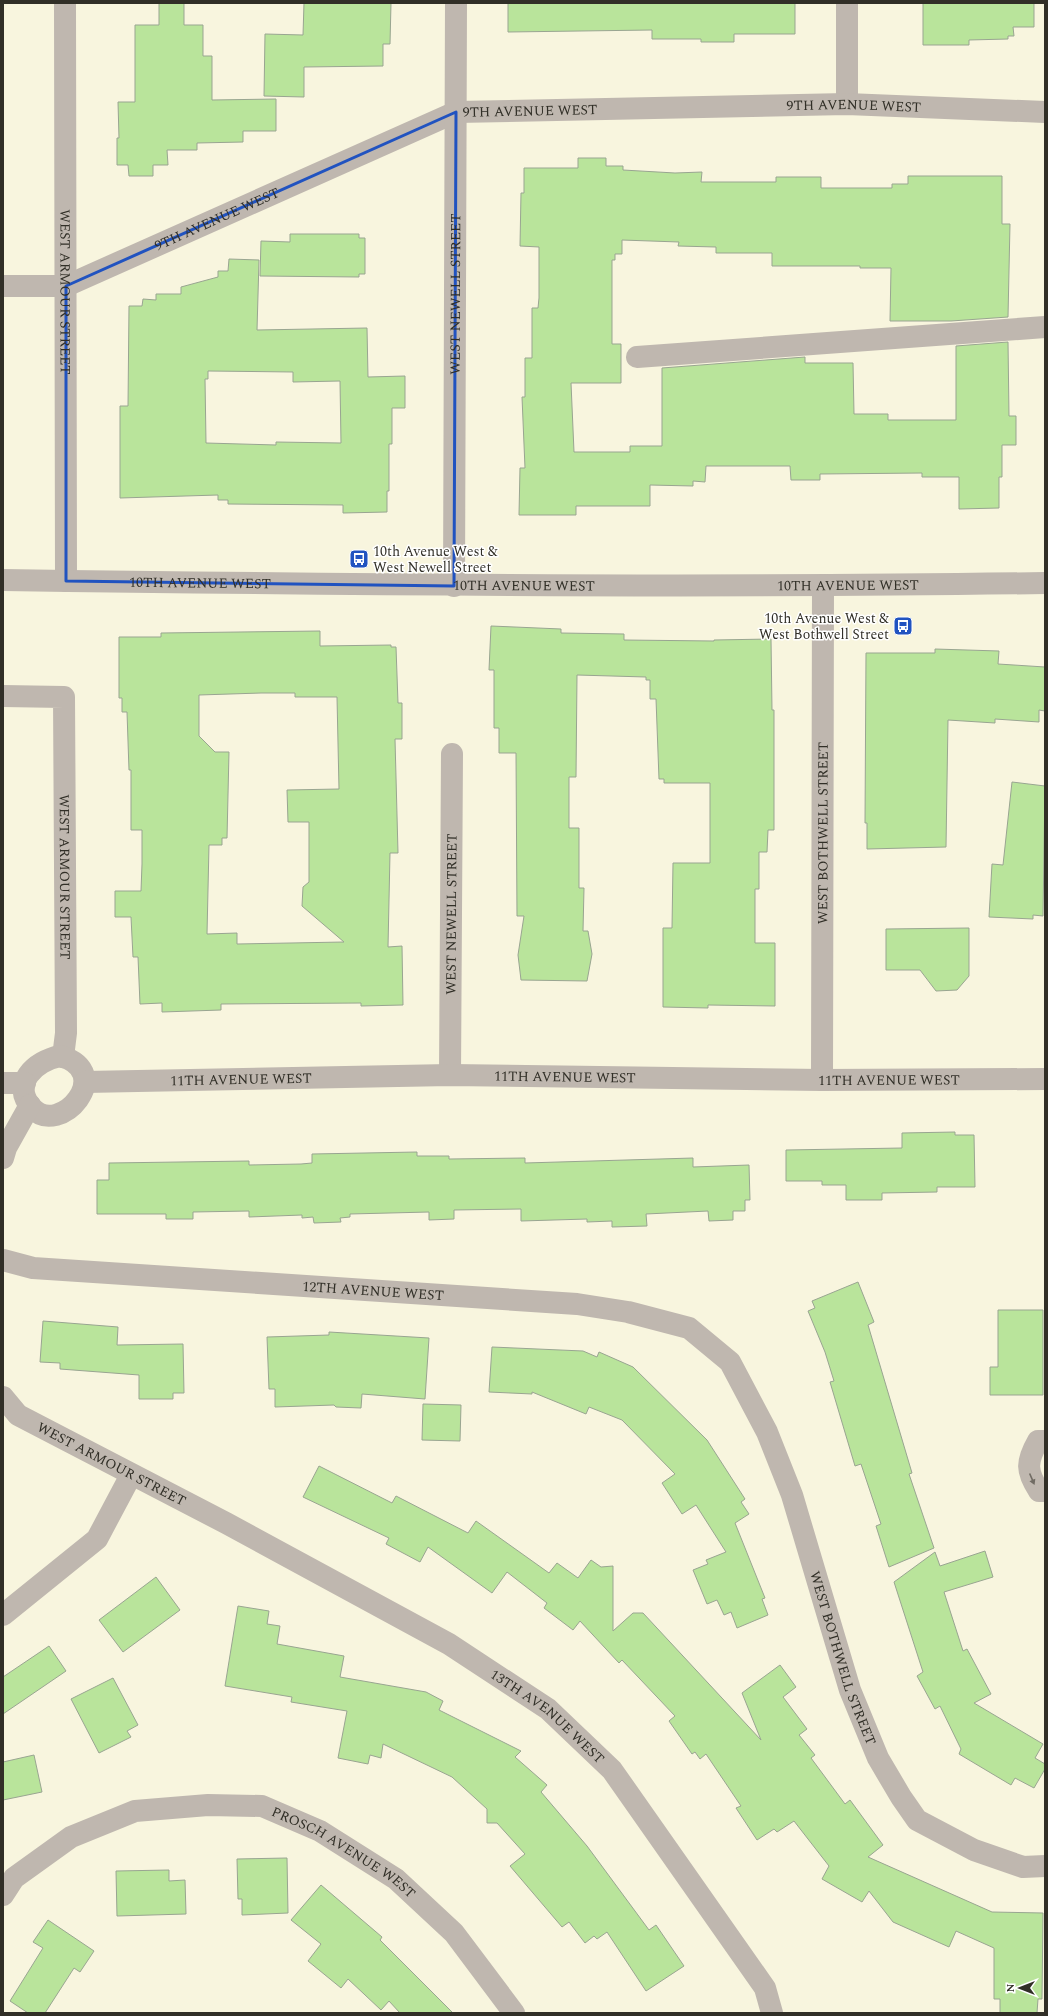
<svg xmlns="http://www.w3.org/2000/svg" width="1048" height="2016" viewBox="0 0 1048 2016" font-family="Spectral,serif">
	<style>
		.building { fill: #b9e49b; stroke: #99a591; fill-rule: evenodd }
		.lines { fill: none; stroke-linecap: round; stroke-linejoin: round }
		.minor { stroke: #bfb7af; stroke-width: 22 }
		.oneway { fill: #716c64 }
		.marked { fill: none; stroke: #2153c0; stroke-width: 3; stroke-linejoin: round }
		.labels { text-anchor: middle; stroke-width: 3; stroke-linejoin: round; paint-order: stroke }
		.street-label { font-size: 14px; fill: #312f27; stroke: #fff }
		.poi-label { font-size: 14px; fill: #312f27; stroke: #fff; text-anchor: start }
	</style>
	<rect width="100%" height="100%" fill="#f8f5de"/>
	<!-- building -->
	<g class="building">
		<polygon points="159,3 184,3 184,25 203,25 203,56 212,56 212,100 276,99 276,131 243,131 243,142 197,143 197,150 167,150 168,165 153,165 153,176 129,176 128,165 117,165 117,138 119,138 118,102 135,102 135,25 159,25"/>
		<polygon points="304,3 391,3 390,44 383,44 383,66 304,67 304,97 264,96 265,34 303,35"/>
		<polygon points="508,3 795,3 795,34 734,34 734,42 701,42 701,39 652,39 652,30 508,32"/>
		<polygon points="923,3 1034,3 1034,27 1013,27 1014,36 1008,36 1008,39 969,40 969,45 923,45"/>
		<polygon points="578,158 606,158 606,166 623,166 623,170 675,173 702,172 701,182 776,182 776,177 821,177 821,188 892,188 892,184 908,184 908,176 1002,176 1002,224 1010,224 1008,317 951,321 890,321 891,268 860,268 860,266 772,266 772,253 716,253 716,247 678,246 679,242 622,240 622,254 615,254 615,260 612,260 612,344 621,344 621,383 571,383 574,452 630,452 630,446 662,446 662,368 805,357 805,363 853,363 854,414 888,414 888,420 956,420 956,346 1008,342 1009,416 1016,416 1016,445 1002,445 1002,477 999,477 999,508 959,509 959,477 922,477 922,473 820,474 820,480 791,480 790,466 706,466 705,482 693,481 693,486 650,485 650,506 576,506 576,515 519,515 520,468 525,468 522,397 525,397 525,358 532,358 532,308 538,308 539,298 539,247 520,246 521,193 524,193 524,168 578,168"/>
		<polygon points="290,234 359,234 359,238 365,238 365,274 359,274 359,277 260,276 261,241 290,242"/>
		<path d="M 229,259 L 259,260 L 257,330 L 367,328 L 368,377 L 405,376 L 405,408 L 392,408 L 392,444 L 389,444 L 389,491 L 387,491 L 387,512 L 343,513 L 343,505 L 228,504 L 228,500 L 218,500 L 218,495 L 120,498 L 120,406 L 128,406 L 129,306 L 142,306 L 143,299 L 156,300 L 156,294 L 181,294 L 181,287 L 218,277 L 218,271 L 228,271 ZM 208,371 L 293,372 L 293,382 L 340,381 L 341,443 L 276,442 L 276,445 L 206,443 L 205,379 L 208,379 Z"/>
		<polygon points="491,626 561,629 561,633 624,634 624,640 714,641 714,640 771,639 772,710 774,710 774,830 768,830 767,852 759,852 759,889 755,889 755,943 775,943 775,1006 708,1005 708,1008 663,1007 663,928 672,928 673,863 710,863 710,783 664,783 664,779 659,779 656,699 650,699 650,680 646,680 646,677 577,675 576,777 569,777 569,828 579,828 579,888 584,888 583,931 588,931 592,954 587,981 521,980 518,955 524,916 517,916 516,753 499,753 499,728 494,728 494,670 489,670"/>
		<path d="M 320,631 L 320,646 L 391,645 L 391,647 L 396,647 L 398,703 L 402,703 L 402,739 L 395,739 L 398,853 L 390,853 L 388,947 L 402,946 L 403,1005 L 361,1006 L 361,1003 L 221,1004 L 221,1010 L 162,1012 L 162,1003 L 140,1004 L 138,957 L 133,957 L 131,917 L 115,917 L 115,891 L 141,891 L 142,864 L 142,830 L 131,830 L 131,770 L 129,770 L 127,712 L 122,712 L 122,698 L 119,698 L 119,637 L 161,637 L 161,633 ZM 261,693 L 295,693 L 295,697 L 337,697 L 339,789 L 287,790 L 288,822 L 309,822 L 309,882 L 303,887 L 302,906 L 344,942 L 237,944 L 237,933 L 207,934 L 209,845 L 222,845 L 222,838 L 227,838 L 229,752 L 215,752 L 199,736 L 199,695 Z"/>
		<polygon points="935,649 999,651 998,664 1045,667 1045,711 1039,710 1039,722 995,719 995,723 948,720 946,847 867,849 867,823 865,823 866,653 935,653"/>
		<polygon points="1012,782 1045,786 1043,916 1033,915 1033,919 989,917 992,864 1003,865"/>
		<polygon points="969,928 969,976 957,990 936,991 920,970 886,970 886,929"/>
		<polygon points="955,1132 955,1135 974,1135 975,1187 937,1187 937,1192 882,1193 882,1200 846,1200 846,1185 822,1185 822,1181 786,1181 786,1150 902,1148 902,1133"/>
		<polygon points="417,1152 417,1156 449,1156 449,1159 525,1158 525,1163 693,1158 693,1167 749,1165 750,1200 745,1200 745,1211 733,1211 733,1220 709,1221 708,1211 646,1214 647,1226 612,1227 612,1221 587,1222 587,1219 521,1221 521,1209 454,1210 454,1219 429,1220 429,1212 350,1214 350,1217 340,1218 341,1222 314,1223 313,1217 302,1218 302,1215 249,1217 249,1211 193,1212 193,1219 166,1219 166,1214 97,1214 97,1180 109,1180 109,1163 249,1161 249,1165 301,1164 312,1163 312,1154"/>
		<polygon points="858,1282 874,1322 868,1325 912,1473 909,1474 934,1548 889,1567 876,1526 881,1524 861,1464 855,1466 830,1382 834,1381 825,1352 808,1311 815,1308 812,1301"/>
		<polygon points="998,1310 1043,1310 1043,1395 990,1395 990,1367 998,1367"/>
		<polygon points="43,1321 118,1327 117,1345 183,1344 184,1393 173,1393 173,1399 139,1399 139,1375 60,1369 60,1363 40,1362"/>
		<polygon points="329,1332 429,1338 425,1399 362,1394 361,1408 336,1407 334,1405 275,1407 275,1389 269,1389 267,1337 329,1335"/>
		<polygon points="492,1347 583,1351 597,1357 599,1352 633,1367 707,1440 745,1499 741,1502 749,1514 735,1523 765,1598 762,1599 768,1615 737,1628 731,1612 724,1615 717,1600 707,1604 693,1570 708,1564 706,1560 726,1552 696,1505 682,1514 662,1483 675,1474 622,1420 589,1407 586,1414 532,1392 532,1394 489,1392"/>
		<polygon points="423,1404 461,1405 460,1441 422,1440"/>
		<polygon points="319,1466 392,1503 396,1496 468,1533 476,1521 549,1573 557,1563 578,1578 591,1560 601,1567 613,1566 613,1631 633,1613 643,1613 761,1740 742,1693 780,1665 796,1687 783,1697 807,1729 799,1735 815,1755 811,1758 845,1804 850,1800 883,1845 868,1857 992,1912 1043,1913 1042,1999 1038,1999 1037,2013 1000,2013 1000,1999 994,1999 994,1948 956,1931 949,1947 893,1922 869,1891 862,1902 822,1879 829,1866 794,1821 777,1832 774,1829 757,1840 736,1808 741,1806 706,1754 700,1759 695,1752 692,1754 669,1721 675,1716 622,1660 619,1663 580,1621 573,1630 544,1608 547,1603 507,1572 492,1593 428,1547 420,1562 386,1544 389,1538 303,1497"/>
		<polygon points="985,1551 993,1577 944,1592 963,1651 967,1649 991,1694 974,1703 1043,1744 1035,1758 1045,1764 1045,1769 1034,1788 1015,1778 1011,1785 959,1754 961,1749 940,1706 935,1709 917,1676 923,1672 894,1582 935,1552 940,1566"/>
		<polygon points="156,1577 180,1610 123,1652 99,1620"/>
		<polygon points="238,1606 269,1611 267,1624 280,1626 277,1644 344,1656 340,1677 426,1692 443,1701 439,1710 521,1751 515,1757 547,1785 541,1792 587,1846 649,1930 656,1925 684,1966 646,1991 607,1932 597,1939 594,1936 585,1943 569,1922 562,1927 510,1866 525,1854 497,1823 487,1823 487,1809 452,1777 383,1744 381,1758 370,1755 368,1764 338,1758 347,1711 291,1702 292,1697 225,1686"/>
		<polygon points="49,1646 66,1671 3,1714 3,1677"/>
		<polygon points="113,1678 138,1725 127,1731 131,1737 99,1753 71,1699"/>
		<polygon points="34,1755 42,1792 3,1800 3,1762"/>
		<polygon points="287,1858 288,1913 242,1915 242,1899 238,1899 237,1859"/>
		<polygon points="169,1870 169,1881 185,1880 186,1914 117,1916 116,1871"/>
		<polygon points="321,1885 382,1937 380,1940 453,2013 400,2013 389,2001 381,2010 348,1979 341,1988 308,1961 321,1944 291,1920"/>
		<polygon points="48,1920 94,1951 80,1972 74,1968 45,2013 28,2013 10,2001 43,1948 33,1942"/>
	</g>
	<g class="lines">
		<!-- minor -->
		<g class="minor">
			<path id="s1" d="M 65,3 L 66,581"/>
			<polyline points="847,104 847,3"/>
			<path id="s2" d="M 3,286 L 66,286 L 456,112 L 847,104 L 1045,112"/>
			<polyline points="637,357 1045,327"/>
			<path id="s3" d="M 3,580 C 350,585 698,588 1045,583"/>
			<path id="s4" d="M 454,586 L 456,3"/>
			<path id="s5" d="M 3,696 L 64,697 L 66,1033 L 63,1057"/>
			<path d="M 60,1056 C 117,1072 60,1138 32,1108 C 10,1084 35,1061 60,1056 Z"/>
			<path id="s6" d="M 450,1075 L 452,754"/>
			<path id="s7" d="M 822,1080 L 823,585"/>
			<path id="s8" d="M 85,1082 L 450,1075 L 822,1080 L 1045,1079"/>
			<polyline points="3,1083 25,1083"/>
			<polyline points="3,1158 6,1148 30,1105"/>
			<path id="s9" d="M 3,1260 L 33,1268 L 577,1304 L 628,1312 L 689,1328 L 730,1362 L 767,1432 L 792,1495 L 850,1690 L 878,1758 L 901,1797 L 917,1820 L 974,1850 L 1023,1867 L 1045,1866"/>
			<path id="s10" d="M 3,1397 L 18,1415 L 226,1523 L 449,1644 L 548,1709 L 612,1770 L 765,1988 L 772,2013"/>
			<path d="M 1045,1441 L 1038,1441 C 1026,1462 1026,1471 1039,1491 L 1045,1491"/>
			<polyline points="3,1615 97,1539 131,1475"/>
			<path id="s11" d="M 3,1895 L 14,1878 L 71,1837 L 135,1811 L 208,1805 L 262,1806 L 320,1831 L 396,1879 L 454,1933 L 514,2013"/>
		</g>
	</g>
	<!-- one-way arrows -->
	<defs><path id="oneway-solid" d="M-6-.8H1V-3.2L6.5 0L1 3.2V.8H-6Z"/></defs>
	<use class="oneway" href="#oneway-solid" transform="translate(1032 1479) rotate(67)"/>
	<!-- marked area -->
	<path class="marked" d="M 456,112 L 454,586 L 66,581 L 66,286 Z"/>
	<!-- icons -->
	<defs>
		<g id="bus-square" transform="scale(1)"><rect x="-9" y="-9" width="18" height="18" rx="4" fill="#2153c0" stroke="#fff"/><path d="M-5-6H5V4H4V6H2V4H-2V6H-4V4H-5ZM-3.5-4V0h7V-4ZM-3.5 1.2v1.5H-2V1.2ZM2 1.2v1.5H3.5V1.2Z" fill="#fff"/></g>
	</defs>
	<g fill-rule="evenodd">
		<use href="#bus-square" x="359" y="559"/>
		<use href="#bus-square" x="903" y="626"/>
	</g>
	<g class="labels">
		<!-- street labels -->
		<g class="street-label">
			<text dy="5" stroke="none"><textPath href="#s2" startOffset="888">9TH AVENUE WEST</textPath></text>
			<text dy="5" stroke="none"><textPath href="#s2" startOffset="564">9TH AVENUE WEST</textPath></text>
			<text dy="5" stroke="none"><textPath href="#s2" startOffset="228">9TH AVENUE WEST</textPath></text>
			<text dy="5" stroke="none"><textPath href="#s1" startOffset="289">WEST ARMOUR STREET</textPath></text>
			<text dy="5" stroke="none"><textPath href="#s4" startOffset="292">WEST NEWELL STREET</textPath></text>
			<text dy="5" stroke="none"><textPath href="#s3" startOffset="197">10TH AVENUE WEST</textPath></text>
			<text dy="5" stroke="none"><textPath href="#s3" startOffset="521">10TH AVENUE WEST</textPath></text>
			<text dy="5" stroke="none"><textPath href="#s3" startOffset="845">10TH AVENUE WEST</textPath></text>
			<text dy="5" stroke="none"><textPath href="#s7" startOffset="247">WEST BOTHWELL STREET</textPath></text>
			<text dy="5" stroke="none"><textPath href="#s5" startOffset="241">WEST ARMOUR STREET</textPath></text>
			<text dy="5" stroke="none"><textPath href="#s6" startOffset="161">WEST NEWELL STREET</textPath></text>
			<text dy="5" stroke="none"><textPath href="#s8" startOffset="480">11TH AVENUE WEST</textPath></text>
			<text dy="5" stroke="none"><textPath href="#s8" startOffset="156">11TH AVENUE WEST</textPath></text>
			<text dy="5" stroke="none"><textPath href="#s8" startOffset="804">11TH AVENUE WEST</textPath></text>
			<text dy="5" stroke="none"><textPath href="#s9" startOffset="372">12TH AVENUE WEST</textPath></text>
			<text dy="5" stroke="none"><textPath href="#s10" startOffset="129">WEST ARMOUR STREET</textPath></text>
			<text dy="5" stroke="none"><textPath href="#s9" startOffset="1062">WEST BOTHWELL STREET</textPath></text>
			<text dy="5" stroke="none"><textPath href="#s10" startOffset="634">13TH AVENUE WEST</textPath></text>
			<text dy="5" stroke="none"><textPath href="#s11" startOffset="381">PROSCH AVENUE WEST</textPath></text>
		</g>
		<!-- poi labels -->
		<g class="poi-label">
			<text x="373" y="556">10th Avenue West &amp;<tspan x="373" dy="16">West Newell Street</tspan></text>
			<text x="889" y="623" text-anchor="end">10th Avenue West &amp;<tspan x="889" dy="16">West Bothwell Street</tspan></text>
		</g>
	</g>
	<!-- border -->
	<rect width="1048" height="2016" fill="none" stroke="#312f27" stroke-width="8"/>
	<!-- north arrow -->
	<g transform="translate(1020 1988) rotate(270)" stroke="#ffffff" stroke-width="3" paint-order="stroke">
	<path d="M0-3L7 15L0 10L-7 15Z" fill="#312f27"/>
	<text y="-6" font-size="11" font-weight="bold" text-anchor="middle" fill="#312f27">N</text>
	</g>
</svg>
